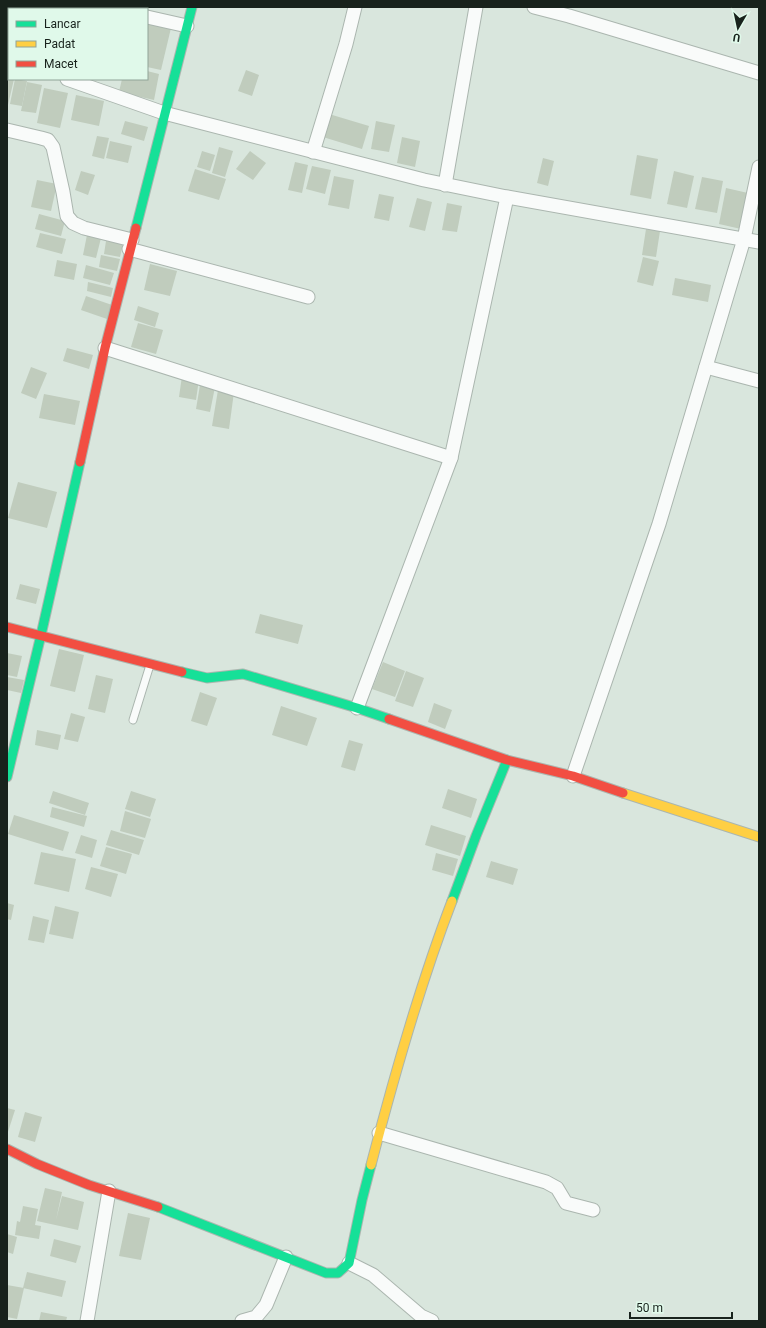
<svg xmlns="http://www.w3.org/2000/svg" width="766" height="1328" viewBox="0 0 766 1328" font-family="Roboto,sans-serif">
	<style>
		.building { fill: #c0ccbd }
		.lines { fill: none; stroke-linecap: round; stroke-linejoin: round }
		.lane-casing { stroke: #abb6af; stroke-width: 9 }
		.street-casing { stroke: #abb6af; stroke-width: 15 }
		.fast-casing { stroke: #abb6af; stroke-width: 11 }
		.slow-casing { stroke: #abb6af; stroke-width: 11 }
		.jam-casing { stroke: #abb6af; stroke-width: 11 }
		.lane { stroke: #f9fbfa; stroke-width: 7 }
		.street { stroke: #f9fbfa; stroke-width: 13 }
		.fast { stroke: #16e098; stroke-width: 9 }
		.slow { stroke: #ffcf43; stroke-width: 9 }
		.jam { stroke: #f24e42; stroke-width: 9 }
	</style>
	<rect width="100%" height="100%" fill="#d9e6dd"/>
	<!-- building -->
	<g class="building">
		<polygon points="147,22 171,28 161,70 147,67"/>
		<polygon points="246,70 259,75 252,96 238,91"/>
		<polygon points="147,71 159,74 154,100 119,92 122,79 147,79"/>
		<polygon points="7,77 9,77 9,79 14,79 8,105"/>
		<polygon points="15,79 27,81 22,106 10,104"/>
		<polygon points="27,82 42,85 36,113 21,111"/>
		<polygon points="44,88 68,93 60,128 37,123"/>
		<polygon points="76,95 104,101 99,126 71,120"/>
		<polygon points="329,114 369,126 362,149 323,137"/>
		<polygon points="125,121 148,127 144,141 121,134"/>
		<polygon points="376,121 395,125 389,152 371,149"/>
		<polygon points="97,136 109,138 104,159 92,156"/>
		<polygon points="402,137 420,141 415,167 397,163"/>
		<polygon points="110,141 132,146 128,163 106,158"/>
		<polygon points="219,147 233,151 225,177 212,173"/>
		<polygon points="202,151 215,155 210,171 197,167"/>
		<polygon points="250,151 266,163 253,180 236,169"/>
		<polygon points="637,155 658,159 651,199 630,195"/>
		<polygon points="543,158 554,161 548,186 537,183"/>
		<polygon points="295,162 308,165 302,193 288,190"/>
		<polygon points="312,166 331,170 325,194 306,189"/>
		<polygon points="195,169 226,179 219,200 188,191"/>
		<polygon points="81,171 95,175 88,195 75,190"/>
		<polygon points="674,171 694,176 687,208 667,204"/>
		<polygon points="334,176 354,180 349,209 328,205"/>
		<polygon points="702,177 723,181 717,213 695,209"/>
		<polygon points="37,180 57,184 51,211 31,207"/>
		<polygon points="726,188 748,193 741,229 719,224"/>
		<polygon points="379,194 394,197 389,221 374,218"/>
		<polygon points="417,198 432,202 425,231 409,227"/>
		<polygon points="447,203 462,206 457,232 442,230"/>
		<polygon points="39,214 65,221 61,236 35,229"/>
		<polygon points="646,229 660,231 656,257 642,255"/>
		<polygon points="40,233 66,239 62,254 36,247"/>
		<polygon points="87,235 101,238 96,258 83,255"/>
		<polygon points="106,241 123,244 120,257 104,254"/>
		<polygon points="101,255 120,259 117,271 99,267"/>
		<polygon points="643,257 659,261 653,286 637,282"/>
		<polygon points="57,260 77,264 74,280 54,276"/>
		<polygon points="150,264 177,271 170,296 144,290"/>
		<polygon points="86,265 114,273 110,285 83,278"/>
		<polygon points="675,278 711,285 708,302 672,295"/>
		<polygon points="88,282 113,288 111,297 87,291"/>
		<polygon points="86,296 112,305 107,319 81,310"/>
		<polygon points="138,306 159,313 155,327 134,320"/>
		<polygon points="138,323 163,330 156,354 131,347"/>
		<polygon points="67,348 93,355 89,369 63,361"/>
		<polygon points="31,367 47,373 36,399 21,393"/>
		<polygon points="182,376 199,379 196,400 179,397"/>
		<polygon points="200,385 215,387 210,412 196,409"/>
		<polygon points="218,390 234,392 229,429 212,426"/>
		<polygon points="44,394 80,401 75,425 39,418"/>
		<polygon points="18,482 57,492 47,528 8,518"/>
		<polygon points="20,584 40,589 36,604 16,599"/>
		<polygon points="260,614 303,625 298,644 255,633"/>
		<polygon points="59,649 84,655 75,692 50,686"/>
		<polygon points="7,653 22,656 17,677 7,675"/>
		<polygon points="383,662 405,671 395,697 372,689"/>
		<polygon points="406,671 424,678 413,707 395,701"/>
		<polygon points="96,675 113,679 105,713 88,709"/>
		<polygon points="7,677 24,680 21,693 7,690"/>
		<polygon points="200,692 217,698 207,726 191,721"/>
		<polygon points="434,703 452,710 445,729 428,722"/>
		<polygon points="281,706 317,718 307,746 272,735"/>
		<polygon points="71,713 85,717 78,742 64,739"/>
		<polygon points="37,730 61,735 58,750 35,745"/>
		<polygon points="349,740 363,744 355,771 341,767"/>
		<polygon points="448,789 477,799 471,818 442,808"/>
		<polygon points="53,791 89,803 85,815 49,803"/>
		<polygon points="131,791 156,799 150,817 125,809"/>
		<polygon points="52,807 87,816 84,827 50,817"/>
		<polygon points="125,811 151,819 145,838 120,831"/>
		<polygon points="14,815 69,832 63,851 8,834"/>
		<polygon points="431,825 466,836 460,856 425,845"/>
		<polygon points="111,830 144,840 139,855 106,845"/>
		<polygon points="81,835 97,840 92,858 75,853"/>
		<polygon points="106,847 132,854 126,874 100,866"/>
		<polygon points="41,852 76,859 69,892 34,884"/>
		<polygon points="436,853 458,859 453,876 432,870"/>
		<polygon points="491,861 518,869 513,885 486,877"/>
		<polygon points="91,867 118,874 111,897 85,889"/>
		<polygon points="7,903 14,905 11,920 7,919"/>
		<polygon points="55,906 79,912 73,939 49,934"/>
		<polygon points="33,916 49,920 44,943 28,940"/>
		<polygon points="7,1108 15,1110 7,1135"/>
		<polygon points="25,1112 42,1117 35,1142 18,1137"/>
		<polygon points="45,1188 62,1192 56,1220 62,1196 84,1202 78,1230 37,1221"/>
		<polygon points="23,1206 38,1209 35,1225 41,1226 39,1239 15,1235 17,1221 20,1222"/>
		<polygon points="128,1213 150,1218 141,1260 119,1256"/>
		<polygon points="7,1234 17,1237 13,1254 7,1252"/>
		<polygon points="54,1239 81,1246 76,1263 50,1256"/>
		<polygon points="27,1272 66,1281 62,1297 23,1288"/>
		<polygon points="7,1285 24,1288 17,1319 7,1317"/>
		<polygon points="41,1312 67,1317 66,1321 39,1321"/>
	</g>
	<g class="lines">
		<!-- lane casing -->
		<g class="lane-casing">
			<polyline id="lane" points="133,720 150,665"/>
		</g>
		<!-- street casing -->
		<g class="street-casing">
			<g id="street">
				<polyline points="105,7 114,9"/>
				<polyline points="534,7 569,16 759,73"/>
				<polyline points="48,9 49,7"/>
				<polyline points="147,17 187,26"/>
				<polyline points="7,58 9,59"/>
				<polyline points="67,79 164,113 424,180 507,197 759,242"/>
				<polyline points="7,130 41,138 48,140 53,147 63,192 67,216 73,223 84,228 132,240"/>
				<polyline points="313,152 346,44 355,7"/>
				<polyline points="445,185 476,7"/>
				<polyline points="129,249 308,297"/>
				<polyline points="105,348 451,458"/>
				<polyline points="706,367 759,381"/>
				<polyline points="357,708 451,458 507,197"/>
				<polyline points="573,776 659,524 744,239 759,167"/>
				<polyline points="379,1133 546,1182 557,1188 566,1203 593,1210"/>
				<polyline points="349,1263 373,1275 421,1316 432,1321"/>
				<polyline points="87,1321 109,1191"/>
				<polyline points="242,1321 256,1317 266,1305 286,1257"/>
			</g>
		</g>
		<!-- fast casing -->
		<g class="fast-casing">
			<g id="fast">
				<polyline points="136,228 192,7"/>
				<polyline points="182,672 207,678 243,674 357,708 389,719"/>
				<polyline points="7,777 41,635 80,462"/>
				<polyline points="452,901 476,836 507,760"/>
				<polyline points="158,1207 326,1273 338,1273 349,1263 362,1200 371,1165"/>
			</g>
		</g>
		<!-- slow casing -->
		<g class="slow-casing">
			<g id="slow">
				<polyline points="623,793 759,837"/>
				<path d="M 371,1165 C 394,1076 419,987 452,901"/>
			</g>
		</g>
		<!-- jam casing -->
		<g class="jam-casing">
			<g id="jam">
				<polyline points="80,462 105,348 136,228"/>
				<polyline points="7,627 182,672"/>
				<polyline points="389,719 507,760 573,776 623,793"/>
				<polyline points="7,1149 37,1164 89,1185 158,1207"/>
			</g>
		</g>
		<!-- lane -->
		<use href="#lane" class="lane"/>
		<!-- street -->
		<use href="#street" class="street"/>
		<!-- fast -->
		<use href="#fast" class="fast"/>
		<!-- slow -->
		<use href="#slow" class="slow"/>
		<!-- jam -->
		<use href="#jam" class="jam"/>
	</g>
	<!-- border -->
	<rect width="766" height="1328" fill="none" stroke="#18221c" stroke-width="16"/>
	<!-- legend -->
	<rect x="8" y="8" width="140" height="72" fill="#e0f9ea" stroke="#90a398"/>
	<rect x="16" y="21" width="20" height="6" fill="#16e098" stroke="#90a398"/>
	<text x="44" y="28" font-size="12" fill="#18221c">Lancar</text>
	<rect x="16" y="41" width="20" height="6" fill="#ffcf43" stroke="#90a398"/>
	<text x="44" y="48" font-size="12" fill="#18221c">Padat</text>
	<rect x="16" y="61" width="20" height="6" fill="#f24e42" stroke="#90a398"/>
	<text x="44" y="68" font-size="12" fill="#18221c">Macet</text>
	<!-- north arrow -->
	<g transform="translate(738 28) rotate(189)" stroke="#e0f9ea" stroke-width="3" paint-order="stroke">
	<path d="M0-3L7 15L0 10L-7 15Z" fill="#18221c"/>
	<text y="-6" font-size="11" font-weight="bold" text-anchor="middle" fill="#18221c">U</text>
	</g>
	<!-- scale -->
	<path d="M630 1312v6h102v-6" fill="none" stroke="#18221c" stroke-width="2"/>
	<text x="636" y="1312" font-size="12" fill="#18221c" stroke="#e0f9ea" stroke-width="3" paint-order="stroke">50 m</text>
</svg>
